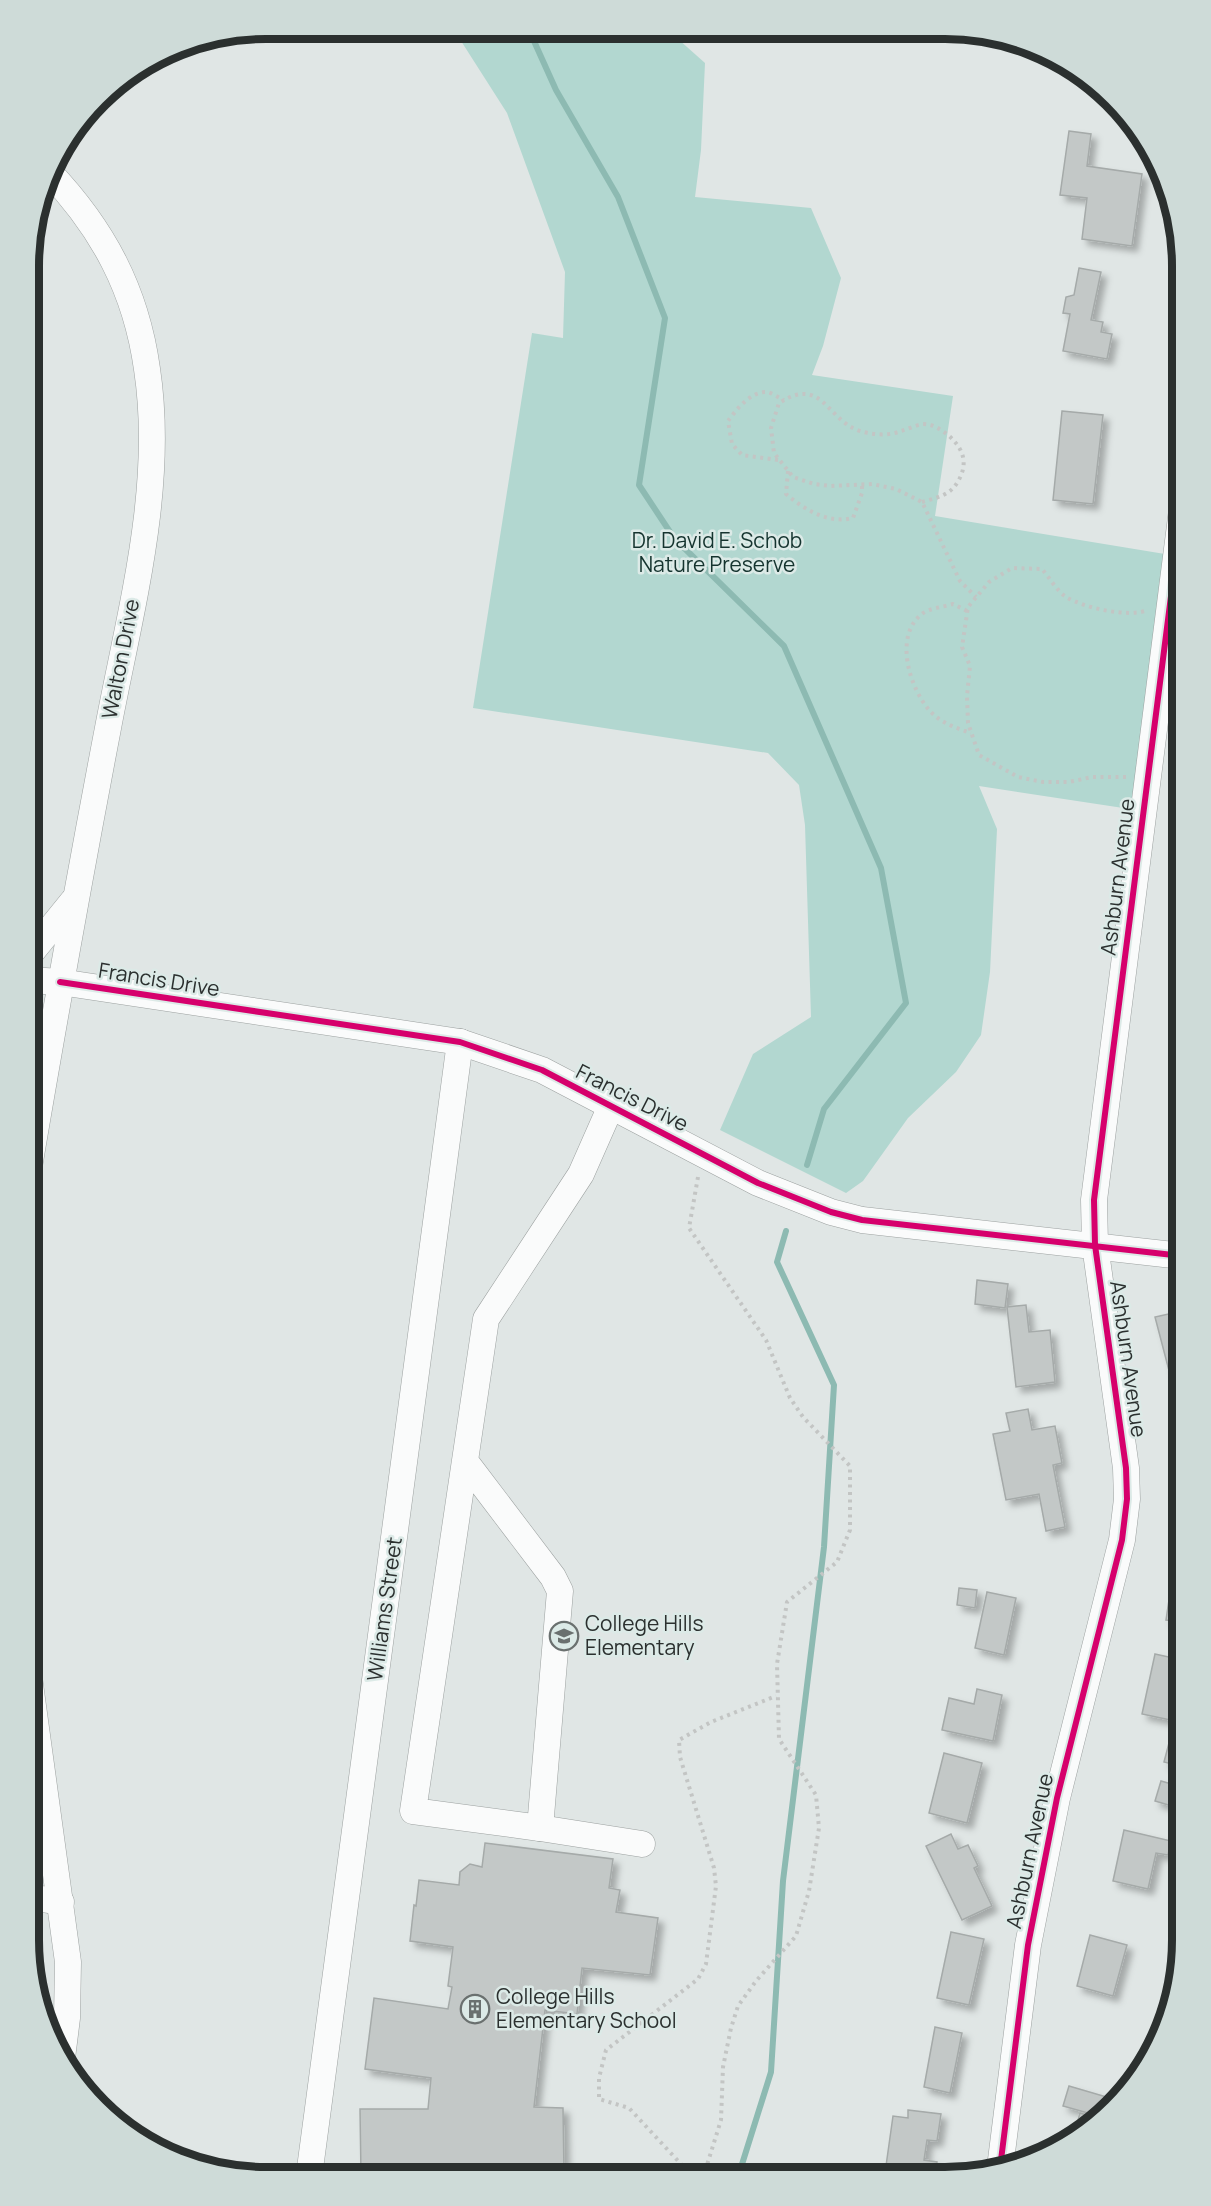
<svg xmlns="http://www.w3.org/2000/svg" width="1211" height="2206" viewBox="0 0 1211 2206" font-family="Manrope,sans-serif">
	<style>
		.green { fill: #b2d7d0 }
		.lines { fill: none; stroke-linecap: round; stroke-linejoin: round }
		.stream { stroke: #8dbab2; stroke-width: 6 }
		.building { fill: #c3c8c7; stroke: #a5aaa9; stroke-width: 1.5; filter: url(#shadow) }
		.minor-casing { stroke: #9ca1a0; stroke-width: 27 }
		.path { stroke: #c3c5c4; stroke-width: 4; stroke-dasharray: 3 4.5; stroke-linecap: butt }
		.minor { stroke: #fafbfb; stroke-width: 26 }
		.cycleway-casing { stroke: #dceae7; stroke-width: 10 }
		.cycleway { stroke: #d6006c; stroke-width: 6 }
		.labels { text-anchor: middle; stroke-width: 5; stroke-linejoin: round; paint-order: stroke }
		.park-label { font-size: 21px; fill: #15342f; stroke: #dceae7 }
		.street-label { font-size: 21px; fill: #2b302f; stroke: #dceae7 }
		.poi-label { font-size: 21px; fill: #2b302f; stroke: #dceae7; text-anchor: start }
		.rim { fill: none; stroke: #2b302f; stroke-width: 8 }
	</style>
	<defs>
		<filter id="shadow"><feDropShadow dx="5.5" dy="5.5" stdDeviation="3" flood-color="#0004"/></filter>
	</defs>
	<rect width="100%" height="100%" fill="#e0e6e5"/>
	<!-- green -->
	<polygon class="green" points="454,30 669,31 705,63 701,150 695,197 811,208 841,278 823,346 812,375 953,396 935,516 1177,556 1143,811 979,786 997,829 990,972 981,1035 956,1072 908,1118 863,1181 846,1193 720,1130 753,1054 811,1017 805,825 799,785 768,753 473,708 532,333 563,338 565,272 507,113"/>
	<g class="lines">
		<!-- stream -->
		<g class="stream">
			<polyline points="529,30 556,90 618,197 665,318 639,485 674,538 784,646 881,868 906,1003 824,1109 807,1165"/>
			<polyline points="738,2177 771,2072 783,1881 824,1547 834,1385 777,1262 786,1231"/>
		</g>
	</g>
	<!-- building -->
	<g class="building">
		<polygon points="1069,131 1091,134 1087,166 1142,174 1132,246 1082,239 1087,198 1060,195"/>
		<polygon points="1079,268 1101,272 1091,320 1103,322 1101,332 1112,334 1107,359 1063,351 1070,314 1063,313 1066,297 1074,295"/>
		<polygon points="1062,411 1103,415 1093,504 1053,500"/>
		<polygon points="977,1280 1008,1284 1005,1308 975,1304"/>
		<polygon points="1026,1305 1029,1332 1050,1330 1055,1382 1016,1387 1007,1307"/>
		<polygon points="1182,1311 1182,1404 1178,1405 1155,1317"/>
		<polygon points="1028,1409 1032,1430 1055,1426 1062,1463 1053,1465 1065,1527 1046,1531 1039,1494 1006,1500 993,1434 1010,1431 1006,1413"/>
		<polygon points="959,1588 977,1590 975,1608 957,1605"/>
		<polygon points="987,1592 1016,1598 1004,1655 975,1648"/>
		<polygon points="1170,1593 1182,1595 1182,1622 1166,1620"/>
		<polygon points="1155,1654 1178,1659 1176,1667 1182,1669 1182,1713 1180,1722 1142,1714"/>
		<polygon points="977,1689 1002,1695 993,1741 942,1730 949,1698 974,1704"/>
		<polygon points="1169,1743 1182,1746 1182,1809 1155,1801 1161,1781 1175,1785 1180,1766 1164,1762"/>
		<polygon points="944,1753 982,1763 967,1823 929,1813"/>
		<polygon points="1124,1830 1171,1841 1168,1855 1156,1853 1148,1889 1113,1881"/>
		<polygon points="951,1834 958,1849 968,1845 978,1866 974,1868 992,1906 962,1920 926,1846"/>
		<polygon points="485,1843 613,1859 609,1888 620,1890 616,1912 658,1918 650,1975 582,1968 577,2014 545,2010 534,2107 563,2108 564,2173 487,2173 488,2176 435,2176 435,2174 361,2176 360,2109 428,2109 431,2078 365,2069 374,1998 448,2009 452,1987 448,1986 453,1947 410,1941 414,1905 416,1906 419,1880 459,1885 460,1872 470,1864 482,1867"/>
		<polygon points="951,1932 984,1939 969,2005 937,1998"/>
		<polygon points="1090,1935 1127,1945 1113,1996 1077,1986"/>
		<polygon points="935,2027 962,2033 950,2093 924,2087"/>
		<polygon points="1069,2086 1110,2098 1107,2112 1102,2117 1063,2106"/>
		<polygon points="908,2110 941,2114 937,2141 927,2140 924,2160 937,2162 935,2177 917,2177 885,2173 893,2116 908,2118"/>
		<polygon points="1080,2113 1099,2119 1089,2129 1073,2138"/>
	</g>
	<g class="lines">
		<!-- minor casing -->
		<g class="minor-casing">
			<g id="minor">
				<polyline points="30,954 73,901"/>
				<polyline points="30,980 60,982 460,1042 542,1070 758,1183 831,1212 862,1220 1182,1256"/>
				<path d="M 29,1167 C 54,1020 80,874 108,728 C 130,611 165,488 147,369 C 136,290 103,229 49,172"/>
				<polyline points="465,1461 553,1577 560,1591 540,1828 413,1811 486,1319 581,1174 611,1106"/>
				<polyline points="29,1677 68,1962 67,2018 62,2058"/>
				<polyline points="540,1828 642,1844"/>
				<polyline points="29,1897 61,1902"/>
				<polyline points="1000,2168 1028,1945 1057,1798 1122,1540 1127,1499 1126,1468 1095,1245 1094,1200 1182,510"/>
				<polyline points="309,2176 460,1042"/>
			</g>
		</g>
		<!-- path -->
		<g class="path">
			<path d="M 778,460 L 742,455 L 732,444 L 728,421 C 736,410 750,392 766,392 C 771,392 779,398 784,400"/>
			<path d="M 788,471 L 786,494 C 805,510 828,524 853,518 L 862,493 L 862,484"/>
			<path d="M 922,502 C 935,498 949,496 957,483 C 969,464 964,449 948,435 C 940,429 933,424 923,424 C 916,425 908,429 901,431 C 889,436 873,435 860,431 C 826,420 823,375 779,403 L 771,428 L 774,453 L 793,477 L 814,484 L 831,486 L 872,484 L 896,489 L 922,502 L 960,581 L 976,597"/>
			<path d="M 967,611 L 953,604 C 944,607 929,608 922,614 C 893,636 910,689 930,711 C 941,723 956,728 971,733"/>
			<path d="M 1126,777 L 1092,777 L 1069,782 L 1043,782 L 1018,777 L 979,755 L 968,723 L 967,696 L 970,666 L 962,647 L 968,607 L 989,582 L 1012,568 L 1042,569 C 1049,577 1057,591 1066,597 C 1085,608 1128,618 1148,610"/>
			<polyline points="698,1177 689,1228 766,1340 790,1398 803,1417 850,1466 850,1530 837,1562 787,1602 777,1664 779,1739 816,1795 819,1828 809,1891 796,1936 756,1981 738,2006 731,2028 723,2067 721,2120 707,2165 706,2177"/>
			<polyline points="693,2177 629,2108 599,2099 599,2078 606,2050 698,1979 706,1964 716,1886 714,1868 680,1757 679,1740 711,1722 776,1696"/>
		</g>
		<!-- minor -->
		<use href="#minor" class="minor"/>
		<!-- cycleway casing -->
		<g class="cycleway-casing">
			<g id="cycleway">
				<polyline points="60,982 460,1042 542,1070 758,1183 831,1212 862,1220 1182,1256"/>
				<polyline points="1000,2168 1028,1945 1057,1798 1122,1540 1127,1499 1126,1468 1095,1245 1094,1200 1182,510"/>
			</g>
		</g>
		<!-- cycleway -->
		<use href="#cycleway" class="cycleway"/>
	</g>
	<!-- icons -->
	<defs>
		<g id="school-ring" transform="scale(1.5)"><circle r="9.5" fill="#dceae7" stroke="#6a706f" stroke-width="1.5"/><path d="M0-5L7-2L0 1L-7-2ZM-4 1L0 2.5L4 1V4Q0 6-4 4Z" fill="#6a706f"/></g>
		<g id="building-ring" transform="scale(1.5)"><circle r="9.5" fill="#dceae7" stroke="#6a706f" stroke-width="1.5"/><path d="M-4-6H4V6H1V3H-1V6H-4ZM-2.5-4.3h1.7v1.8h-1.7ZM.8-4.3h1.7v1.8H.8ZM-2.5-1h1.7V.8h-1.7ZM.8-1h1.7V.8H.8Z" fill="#6a706f"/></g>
	</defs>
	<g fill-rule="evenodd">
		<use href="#school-ring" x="564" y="1636"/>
		<use href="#building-ring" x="475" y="2009"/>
	</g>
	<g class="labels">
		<!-- park labels -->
		<g class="park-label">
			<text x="717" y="548">Dr. David E. Schob<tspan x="717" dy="24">Nature Preserve</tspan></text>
		</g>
		<!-- street labels -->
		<g class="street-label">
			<text transform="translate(121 659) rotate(-79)" y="7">Walton Drive</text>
			<text transform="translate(1118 877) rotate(-83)" y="7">Ashburn Avenue</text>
			<text transform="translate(159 980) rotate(9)" y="7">Francis Drive</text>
			<text transform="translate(632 1098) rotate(27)" y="7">Francis Drive</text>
			<text transform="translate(1128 1359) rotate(82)" y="7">Ashburn Avenue</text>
			<text transform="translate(385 1609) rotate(-82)" y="7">Williams Street</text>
			<text transform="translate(1030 1851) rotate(-78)" y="7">Ashburn Avenue</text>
		</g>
		<!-- poi labels -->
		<g class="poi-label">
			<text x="585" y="1631">College Hills<tspan x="585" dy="24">Elementary</tspan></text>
			<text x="496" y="2004">College Hills<tspan x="496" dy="24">Elementary School</tspan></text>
		</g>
	</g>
	<!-- crop -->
	<path d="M0 0H1211V2206H0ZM266 39H945A227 227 0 0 1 1172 266V1940A227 227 0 0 1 945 2167H266A227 227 0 0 1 39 1940V266A227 227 0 0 1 266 39Z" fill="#cedbd8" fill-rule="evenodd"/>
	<path class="rim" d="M266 39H945A227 227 0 0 1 1172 266V1940A227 227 0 0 1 945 2167H266A227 227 0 0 1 39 1940V266A227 227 0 0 1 266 39Z"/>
</svg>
